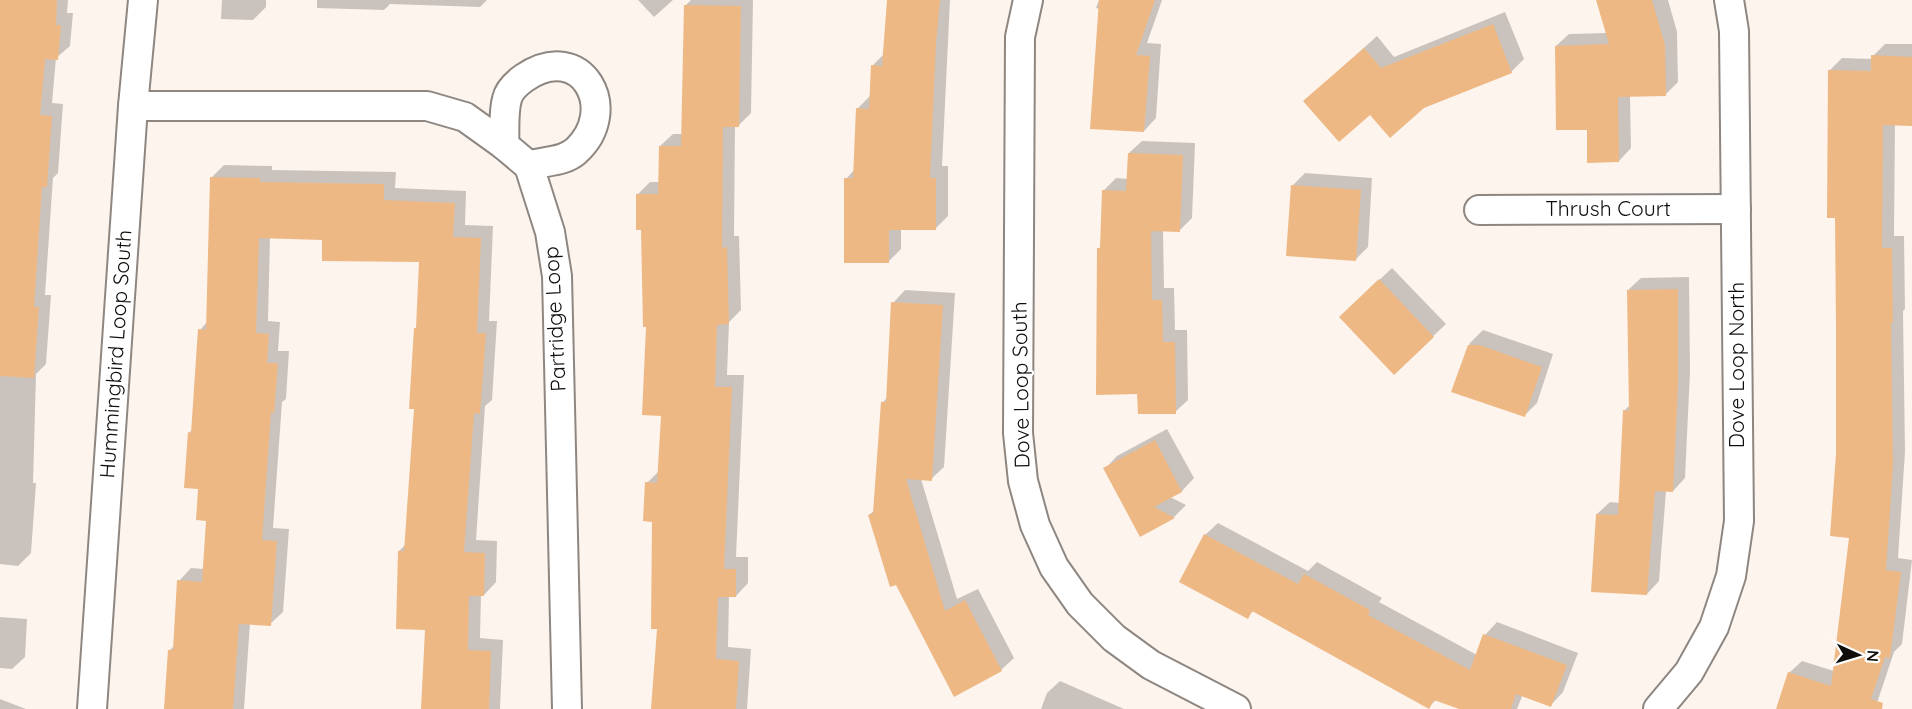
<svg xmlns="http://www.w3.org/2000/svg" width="1912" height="709" viewBox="0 0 1912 709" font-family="Quicksand,sans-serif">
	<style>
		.shadow { fill: #0003 }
		.building { fill: #eeb884 }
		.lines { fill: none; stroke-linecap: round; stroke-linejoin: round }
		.street-casing { stroke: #8e8680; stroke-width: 32 }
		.street { stroke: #fff; stroke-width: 28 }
		.labels { text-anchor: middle; stroke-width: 4.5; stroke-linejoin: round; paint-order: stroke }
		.street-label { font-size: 21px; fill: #0f0c0a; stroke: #fff }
	</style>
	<rect width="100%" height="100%" fill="#fdf4ed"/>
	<!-- shadow -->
	<g class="shadow">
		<polygon points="12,0 68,0 67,13 73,13 70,46 56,58 52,103 63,104 58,173 53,178 45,295 51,295 46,364 36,374 33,483 36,483 31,553 18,566 0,564 0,567 0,7"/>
		<polygon points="222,0 266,0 266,7 253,20 221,19"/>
		<polygon points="317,0 487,0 480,7 390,4 384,10 317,8"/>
		<polygon points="638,0 673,0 654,17"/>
		<polygon points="691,0 753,0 751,113 738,126 735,126 734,236 739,236 741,310 729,322 727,375 744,375 736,557 748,557 748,583 736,596 729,596 728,647 751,649 747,709 652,709 658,628 654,520 647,483 660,470 663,414 647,325 643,228 638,194 650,182 660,182 660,146 673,134 683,134 685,6"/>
		<polygon points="888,0 950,0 942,166 948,166 948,216 935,229 901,229 901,249 889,261 846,179 855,169 857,109 870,96 872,66 885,53"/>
		<polygon points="1099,0 1162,0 1147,43 1161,44 1156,118 1144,131 1100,9 1096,8"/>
		<polygon points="1598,0 1668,0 1677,32 1678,82 1665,95 1630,96 1631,148 1619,161 1588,128 1556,46 1569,34 1607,33"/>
		<polygon points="1505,12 1524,59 1511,72 1370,113 1305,101 1377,36 1394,57"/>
		<polygon points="1885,44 1912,44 1912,124 1895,124 1894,236 1904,236 1905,309 1903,311 1905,452 1898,558 1912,560 1902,644 1894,652 1875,709 1778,709 1789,673 1802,661 1834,671 1851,536 1837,455 1836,217 1829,71 1842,58 1873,59 1873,56"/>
		<polygon points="1142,141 1195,143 1192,218 1179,231 1163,230 1164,288 1174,288 1175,330 1187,330 1188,400 1175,412 1139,393 1099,249 1102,245 1103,191 1116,178 1128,179 1129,153"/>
		<polygon points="224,165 272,166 272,170 396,172 395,188 466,191 465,225 493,226 489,321 497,321 492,400 485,406 476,540 497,541 496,582 484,595 481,595 480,638 503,640 500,709 423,709 426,629 399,551 406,544 416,408 421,261 324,238 270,237 268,321 280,322 278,351 289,351 286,399 282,402 273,528 289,529 283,612 270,624 250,623 244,709 166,709 170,650 174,646 179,581 191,568 204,569 208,519 189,433 193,429 200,330 207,322 211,178"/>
		<polygon points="1305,173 1372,178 1368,247 1355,260 1292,186"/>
		<polygon points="1392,268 1446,324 1394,373 1353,305"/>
		<polygon points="1689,277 1690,372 1685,478 1673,491 1666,491 1659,581 1647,594 1597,514 1610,502 1620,503 1624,411 1630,405 1628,290 1641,278"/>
		<polygon points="905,290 955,293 944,467 931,479 921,479 957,599 978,589 1014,658 1001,670 955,695 869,515 875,510 882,403 888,397 893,303"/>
		<polygon points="1483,330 1553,354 1537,403 1524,416 1453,391 1470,343"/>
		<polygon points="1167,429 1194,478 1182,491 1170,497 1186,505 1174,517 1141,535 1105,469 1117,456"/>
		<polygon points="1218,523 1308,571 1317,562 1382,598 1379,602 1477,655 1485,635 1497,622 1578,653 1563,692 1551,705 1523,694 1517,709 1463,709 1437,699 1429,707 1254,610 1248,617 1205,535"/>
		<polygon points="0,617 27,619 25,657 12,669 0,668"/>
		<polygon points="1060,681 1124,709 1041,709 1047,693"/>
		<polygon points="0,699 26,709 0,709"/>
	</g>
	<!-- building -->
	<g class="building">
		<polygon points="0,0 57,0 56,25 61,25 58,60 45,59 40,115 52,116 47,187 42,187 34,307 39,307 34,378 0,376"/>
		<polygon points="887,0 940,0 936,43 930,178 936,178 936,230 889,230 889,263 844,263 844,178 853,178 856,108 869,109 871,65 882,66"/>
		<polygon points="1099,0 1155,0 1136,55 1150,56 1144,132 1090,129"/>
		<polygon points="1596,0 1652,0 1665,45 1666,96 1618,97 1619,162 1587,163 1587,130 1556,130 1555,46 1609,44"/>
		<polygon points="684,5 741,6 739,127 723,127 722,248 727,247 729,324 717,325 715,387 732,387 724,569 736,569 736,597 718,597 716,659 739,661 736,709 651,709 657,629 651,629 652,522 643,521 645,482 657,483 661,416 642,415 646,327 643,327 641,230 636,230 636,194 658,194 659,146 681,146"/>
		<polygon points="1493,24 1512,73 1424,108 1390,138 1370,115 1339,142 1303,101 1364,48 1381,68"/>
		<polygon points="1871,55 1912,57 1912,126 1883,125 1882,248 1892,248 1893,323 1891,323 1893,465 1886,570 1901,572 1890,658 1885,657 1871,699 1883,703 1882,709 1776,709 1788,672 1831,686 1849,538 1830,536 1836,454 1836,326 1835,218 1827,218 1828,70 1871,71"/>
		<polygon points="1128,153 1183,155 1180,232 1151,231 1152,300 1162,300 1163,342 1175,342 1176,414 1138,414 1137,394 1096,395 1097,248 1100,248 1102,190 1126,191"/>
		<polygon points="210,177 260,178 260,182 384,184 384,200 455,203 453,237 481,238 477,333 486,333 480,414 474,413 464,552 485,553 484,596 469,596 468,650 491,651 489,709 421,709 425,630 396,629 398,551 404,551 414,409 409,409 414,328 416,328 419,262 322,261 322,240 259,238 256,333 269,334 267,363 278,363 274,413 271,412 262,540 277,541 271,626 239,624 233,709 164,709 168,650 173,650 177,580 202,582 206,521 196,520 198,489 184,488 188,432 191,433 198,329 206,330"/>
		<polygon points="1291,185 1361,190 1356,261 1286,256"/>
		<polygon points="1379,279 1434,337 1394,375 1339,317"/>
		<polygon points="1678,289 1678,385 1673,492 1655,491 1647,595 1591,592 1596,514 1618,515 1623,410 1629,411 1627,290"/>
		<polygon points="891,302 943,305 932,481 906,479 945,611 965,600 1002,671 954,697 896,585 890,587 868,515 873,513 881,402 886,402"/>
		<polygon points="1468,345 1479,345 1542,367 1525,417 1451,392"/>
		<polygon points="1155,440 1182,492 1154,507 1175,518 1140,537 1103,468"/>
		<polygon points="1204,534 1298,584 1304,574 1370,610 1368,615 1470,670 1483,634 1567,665 1551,707 1516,694 1511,709 1459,709 1434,700 1429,709 1252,611 1248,619 1179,582"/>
	</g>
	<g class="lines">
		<!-- street casing -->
		<g class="street-casing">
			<g id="street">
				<polyline points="1028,0 1020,37 1018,433 1023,481 1035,525 1054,567 1080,604 1114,638 1151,665 1236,709"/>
				<polyline points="133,106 427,106 465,117 504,145 529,166 550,232 557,276 567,709"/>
				<path d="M 504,145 C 505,130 503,113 507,99 C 509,90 517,83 524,78 C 582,38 621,110 576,151 C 562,163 545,160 529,166"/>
				<polyline points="1479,210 1736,209"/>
				<polyline points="92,709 133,106 143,0"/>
				<polyline points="1658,709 1689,672 1714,627 1731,576 1739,521 1734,31 1729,0"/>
			</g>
		</g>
		<!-- street -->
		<use href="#street" class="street"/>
	</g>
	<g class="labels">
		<!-- street labels -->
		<g class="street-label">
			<text x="1608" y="216">Thrush Court</text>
			<text transform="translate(555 319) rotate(-93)" y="7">Partridge Loop</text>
			<text transform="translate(116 354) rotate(-86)" y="7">Hummingbird Loop South</text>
			<text transform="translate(1737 365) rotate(-90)" y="7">Dove Loop North</text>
			<text transform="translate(1021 385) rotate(-91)" y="7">Dove Loop South</text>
		</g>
	</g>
	<!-- north arrow -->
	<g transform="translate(1858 655) rotate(94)" stroke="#ffffff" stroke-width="4.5" paint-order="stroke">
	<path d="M0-4.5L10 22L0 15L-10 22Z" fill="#0f0c0a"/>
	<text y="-9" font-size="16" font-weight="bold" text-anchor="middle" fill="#0f0c0a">N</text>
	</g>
</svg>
